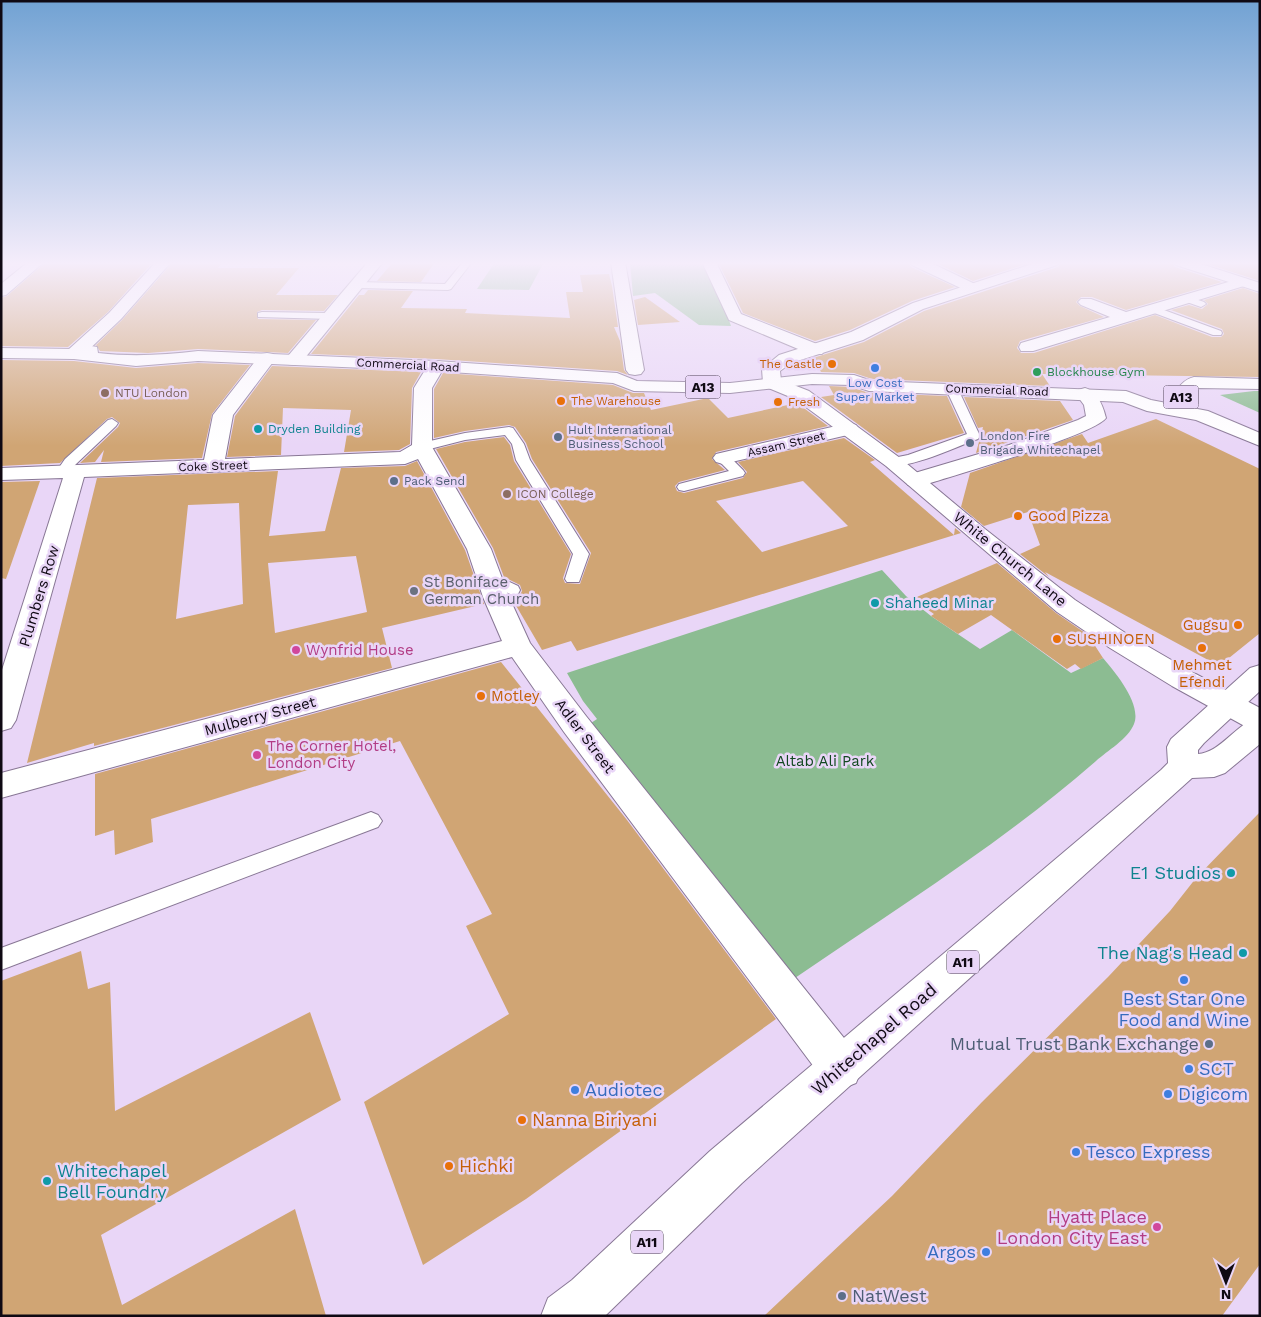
<svg xmlns="http://www.w3.org/2000/svg" width="1261" height="1317" viewBox="0 0 1261 1317" font-family="'Work Sans',sans-serif">
	<style>
		.green { fill: #8cbc92 }
		.building { fill: #d0a574; fill-rule: evenodd }
		.lines { fill: none; stroke-linecap: round; stroke-linejoin: round }
		.lane-casing { stroke: #887795; stroke-width: 2 }
		.street-casing { stroke: #887795; stroke-width: 2 }
		.secondary-casing { stroke: #887795; stroke-width: 2 }
		.highway-casing { stroke: #887795; stroke-width: 2 }
		.lane { fill: #fff; fill-rule: evenodd }
		.street { fill: #fff; fill-rule: evenodd }
		.secondary { fill: #fff; fill-rule: evenodd }
		.highway { fill: #fff; fill-rule: evenodd }
		.food-dot { fill: #e8710a; stroke: #e9d6f7; stroke-width: 2 }
		.shop-dot { fill: #3f7fe0; stroke: #e9d6f7; stroke-width: 2 }
		.leisure-dot { fill: #2e9e5b; stroke: #e9d6f7; stroke-width: 2 }
		.education-dot { fill: #8d6e63; stroke: #e9d6f7; stroke-width: 2 }
		.culture-dot { fill: #0f9aa8; stroke: #e9d6f7; stroke-width: 2 }
		.service-dot { fill: #5c6f8a; stroke: #e9d6f7; stroke-width: 2 }
		.worship-dot { fill: #6b7280; stroke: #e9d6f7; stroke-width: 2 }
		.hotel-dot { fill: #d1479c; stroke: #e9d6f7; stroke-width: 2 }
		.labels { text-anchor: middle; stroke-width: 5; stroke-linejoin: round; paint-order: stroke }
		.far-food-label { font-size: 12px; fill: #c56008; stroke: #e9d6f7; text-anchor: start }
		.far-street-label { font-size: 12px; fill: #0f0913; stroke: #e9d6f7 }
		.far-leisure-label { font-size: 12px; fill: #27864d; stroke: #e9d6f7; text-anchor: start }
		.far-shop-label { font-size: 12px; fill: #366cbe; stroke: #e9d6f7 }
		.far-education-label { font-size: 12px; fill: #785e54; stroke: #e9d6f7; text-anchor: start }
		.far-culture-label { font-size: 12px; fill: #0d838f; stroke: #e9d6f7; text-anchor: start }
		.far-service-label { font-size: 12px; fill: #4e5e75; stroke: #e9d6f7; text-anchor: start }
		.shield { fill: #e9d6f7; stroke: #504657; stroke-width: 1 }
		.shield-label { font-size: 14px; font-weight: bold; fill: #0f0913 }
		.food-label { font-size: 15px; fill: #c56008; stroke: #e9d6f7; text-anchor: start }
		.street-label { font-size: 15px; fill: #0f0913; stroke: #e9d6f7 }
		.worship-label { font-size: 15px; fill: #5b616d; stroke: #e9d6f7; text-anchor: start }
		.culture-label { font-size: 15px; fill: #0d838f; stroke: #e9d6f7; text-anchor: start }
		.hotel-label { font-size: 15px; fill: #b23c85; stroke: #e9d6f7; text-anchor: start }
		.park-label { font-size: 15px; fill: #11481f; stroke: #e9d6f7 }
		.near-culture-label { font-size: 18px; fill: #0d838f; stroke: #e9d6f7; text-anchor: end }
		.near-shop-label { font-size: 18px; fill: #366cbe; stroke: #e9d6f7; text-anchor: start }
		.near-street-label { font-size: 18px; fill: #0f0913; stroke: #e9d6f7 }
		.near-service-label { font-size: 18px; fill: #4e5e75; stroke: #e9d6f7; text-anchor: end }
		.near-food-label { font-size: 18px; fill: #c56008; stroke: #e9d6f7; text-anchor: start }
		.near-hotel-label { font-size: 18px; fill: #b23c85; stroke: #e9d6f7; text-anchor: end }
	</style>
	<rect width="100%" height="100%" fill="#e9d6f7"/>
	<!-- green -->
	<g class="green">
		<polygon points="495,262 544,262 529,290 477,289"/>
		<polygon points="630,262 709,262 731,326 699,325 655,293 633,296"/>
		<polygon points="1254,391 1260,391 1260,413 1220,395"/>
		<path d="M 882,570 L 906,596 L 931,616 L 980,649 L 1012,630 L 1071,673 L 1103,658 C 1115,672 1142,704 1134,724 C 1128,739 1107,751 1096,761 C 1002,843 897,908 795,978 L 591,723 L 597,719 L 583,701 L 567,673 Z"/>
	</g>
	<!-- building -->
	<g class="building">
		<polygon points="46,262 153,262 108,312 68,347 1,346 1,298 7,296"/>
		<polygon points="173,262 223,262 218,268 299,268 276,295 338,295 324,311 262,310 257,312 258,319 316,320 288,353 198,349 148,353 100,351 96,345 122,320"/>
		<polygon points="393,262 435,262 421,282 377,281"/>
		<polygon points="718,262 908,262 911,267 955,287 912,301 850,330 815,341 743,313"/>
		<polygon points="934,262 1032,262 973,281"/>
		<polygon points="1061,262 1172,262 1175,267 1222,282 1126,310 1092,297 1081,297 1076,302 1080,306 1104,317 1020,341 1017,348 1021,353 1034,353 1155,315 1212,337 1221,337 1224,334 1222,329 1171,310 1189,305 1202,309 1208,304 1204,300 1243,288 1260,294 1260,377 1042,374 1050,386 872,379 854,373 821,372 813,358 864,342 924,311 1058,267"/>
		<polygon points="1201,262 1260,262 1260,281"/>
		<polygon points="609,274 612,286 618,327 614,327 620,341 624,370 628,375 617,371 436,359 311,354 359,295 364,295 368,290 413,291 401,308 467,309 465,313 570,318 566,292 583,292 580,275"/>
		<polygon points="645,297 680,322 638,325 634,300"/>
		<polygon points="1,360 74,361 136,368 198,363 250,365 212,414 202,458 101,462 104,450 95,462 80,463 118,427 120,423 112,417 107,419 60,463 1,466"/>
		<polygon points="272,366 421,372 412,388 410,444 399,450 344,452 351,410 283,408 281,455 227,457 235,416"/>
		<path d="M 443,373 L 613,385 L 633,393 L 644,393 L 651,410 L 708,398 L 728,418 L 797,403 L 828,426 L 716,452 L 712,459 L 725,470 L 679,482 L 675,486 L 677,491 L 684,493 L 743,478 L 747,472 L 738,462 L 844,438 L 875,460 L 870,462 L 954,535 L 955,528 L 961,533 L 577,651 L 571,641 L 542,650 L 511,597 L 520,595 L 522,591 L 520,585 L 504,577 L 493,548 L 436,449 L 465,442 L 504,437 L 510,445 L 514,461 L 571,554 L 563,578 L 565,583 L 580,584 L 591,553 L 532,459 L 526,443 L 515,427 L 509,425 L 465,431 L 434,438 L 434,389 ZM 803,481 L 848,526 L 762,552 L 716,501 Z"/>
		<polygon points="829,386 851,387 869,393 947,396 964,433 897,453 821,397 834,395"/>
		<polygon points="964,397 1060,401 1073,420 976,453 983,427 978,428"/>
		<polygon points="1156,419 1260,469 1260,633 1224,662 1210,661 1045,572 1049,577 1020,554 1040,545 1028,512 984,526 961,507 970,473 1082,434 1088,443"/>
		<path d="M 417,461 L 465,550 L 484,604 L 382,628 L 392,668 L 94,746 L 94,743 L 27,763 L 97,478 L 278,471 L 269,536 L 325,531 L 341,468 L 405,466 ZM 239,503 L 243,604 L 176,619 L 188,505 ZM 356,556 L 367,612 L 275,633 L 268,563 Z"/>
		<polygon points="40,481 6,579 1,578 1,482"/>
		<polygon points="997,563 1056,613 1088,635 1103,658 1081,669 1075,664 1067,669 991,615 958,634 931,616 934,614 912,599"/>
		<polygon points="501,662 627,820 776,1019 526,1199 423,1265 364,1102 509,1014 466,926 492,914 400,741 151,819 153,842 115,855 114,830 95,836 95,774"/>
		<polygon points="1260,812 1260,1264 1222,1316 764,1316 892,1196 982,1102 1108,977 1170,911 1196,878"/>
		<polygon points="81,951 88,989 110,982 115,1111 310,1012 341,1100 101,1235 122,1305 295,1209 326,1316 1,1316 1,981"/>
	</g>
	<g class="lines">
		<!-- lane casing -->
		<g class="lane-casing">
			<g id="lane">
				<polygon points="463,262 472,262 451,289 448,290 356,288 351,285 356,282 445,284"/>
				<polygon points="1187,296 1204,302 1206,304 1201,307 1184,301 1184,297"/>
				<polygon points="1153,306 1221,331 1222,333 1221,335 1213,335 1149,311 1149,307"/>
				<polygon points="262,312 330,313 335,316 330,319 258,317 258,313"/>
				<path d="M 952,385 L 958,389 L 980,436 L 978,439 C 958,446 908,470 888,465 L 886,462 L 888,459 L 908,455 L 967,434 L 946,389 Z"/>
				<polygon points="112,419 118,423 116,426 75,465 68,475 58,475 56,472 65,459 108,420"/>
				<polygon points="509,427 513,428 524,444 530,460 589,554 579,582 567,582 565,579 573,554 516,460 512,444 505,435 465,440 422,451 416,447 417,444 465,433"/>
				<polygon points="723,454 728,455 743,470 745,473 743,476 684,491 679,490 677,487 679,484 729,471 716,458"/>
				<polygon points="490,573 518,586 520,590 518,594 512,595 484,581 482,578 484,575"/>
				<polygon points="371,812 378,815 382,821 378,827 1,970 1,948"/>
			</g>
		</g>
		<!-- street casing -->
		<g class="street-casing">
			<g id="street">
				<polygon points="28,262 44,262 6,295 1,296 1,284"/>
				<polygon points="156,262 171,262 121,319 80,358 74,359 68,358 65,354 68,350 109,313"/>
				<polygon points="368,262 383,262 300,364 294,365 288,364 285,360 288,356"/>
				<polygon points="611,262 625,262 644,370 641,374 635,375 629,374 626,370"/>
				<polygon points="702,262 716,262 741,314 822,346 825,350 822,354 810,354 729,320"/>
				<polygon points="910,262 929,262 977,285 979,288 977,291 967,291 912,265"/>
				<polygon points="1242,278 1247,279 1249,282 1247,285 1033,351 1021,351 1019,347 1021,343 1110,317 1081,305 1078,302 1081,299 1091,299 1126,312"/>
				<polygon points="267,353 273,354 276,358 233,415 225,459 400,452 412,445 414,388 430,362 436,361 442,362 445,366 432,388 432,447 491,549 509,597 530,643 586,716 856,1053 862,1068 856,1083 841,1089 826,1083 564,732 512,657 1,798 1,773 502,641 483,597 467,549 418,459 405,464 84,477 16,720 11,728 1,731 1,673 63,478 1,480 1,468 204,460 213,415 261,354"/>
				<path d="M 1194,377 L 1260,379 L 1260,389 L 1199,388 C 1191,395 1187,400 1176,397 L 1174,393 C 1179,386 1185,379 1194,377 Z"/>
				<path d="M 1085,388 C 1098,392 1103,406 1106,418 C 1094,435 952,476 924,485 L 916,486 L 908,485 L 905,480 L 908,475 L 1009,445 L 1078,420 L 1086,416 L 1084,405 L 1076,394 L 1078,390 Z"/>
				<polygon points="849,423 856,425 859,429 856,433 723,464 716,462 713,458 716,454"/>
			</g>
		</g>
		<!-- secondary casing -->
		<g class="secondary-casing">
			<polygon id="secondary" points="1038,262 1059,262 1057,265 923,309 863,340 791,363 780,371 781,380 809,391 900,458 985,529 1075,600 1130,636 1192,672 1260,708 1260,732 1250,729 1172,686 1110,648 1057,612 886,466 795,399 766,387 763,383 762,369 779,355 851,332 913,303"/>
		</g>
		<!-- highway casing -->
		<g class="highway-casing">
			<g id="highway">
				<polygon points="1174,262 1195,262 1260,283 1260,292 1176,265"/>
				<path d="M 91,346 L 97,347 L 98,353 C 132,357 165,355 198,351 L 436,361 L 617,373 L 637,381 L 730,383 L 812,374 L 854,375 L 872,381 L 1126,391 L 1151,400 L 1208,411 L 1260,433 L 1260,446 L 1196,420 L 1147,411 L 1123,402 L 869,391 L 851,385 L 812,384 L 730,393 L 634,391 L 613,383 L 436,371 L 198,361 L 136,366 L 74,359 L 1,358 L 1,348 L 74,349 Z"/>
				<path d="M 1260,665 L 1260,691 L 1204,743 L 1198,750 L 1198,754 C 1220,753 1237,723 1260,716 L 1260,744 L 1225,773 L 1214,777 L 1192,778 L 742,1183 L 605,1316 L 541,1316 L 548,1298 L 572,1280 L 710,1151 L 1161,770 L 1168,763 L 1167,747 L 1171,739 L 1250,668 Z"/>
			</g>
		</g>
		<!-- lane -->
		<use href="#lane" class="lane"/>
		<!-- street -->
		<use href="#street" class="street"/>
		<!-- secondary -->
		<use href="#secondary" class="secondary"/>
		<!-- highway -->
		<use href="#highway" class="highway"/>
	</g>
	<!-- sky -->
	<linearGradient id="sky" x2="0" y2="1"><stop stop-color="#71a2d3"/><stop offset="0.59" stop-color="#f5edfb"/><stop offset="1" stop-color="#f5edfb" stop-opacity="0"/></linearGradient>
	<rect width="1261" height="446" fill="url(#sky)"/>
	<!-- markers -->
	<g class="food-dot">
		<circle cx="832" cy="364" r="5"/>
		<circle cx="561" cy="401" r="5"/>
		<circle cx="778" cy="402" r="5"/>
		<circle cx="1018" cy="516" r="5"/>
		<circle cx="1238" cy="625" r="5"/>
		<circle cx="1057" cy="639" r="5"/>
		<circle cx="1202" cy="648" r="5"/>
		<circle cx="481" cy="696" r="5"/>
		<circle cx="522" cy="1120" r="5"/>
		<circle cx="449" cy="1166" r="5"/>
	</g>
	<g class="shop-dot">
		<circle cx="875" cy="368" r="5"/>
		<circle cx="1184" cy="980" r="5"/>
		<circle cx="1189" cy="1069" r="5"/>
		<circle cx="575" cy="1090" r="5"/>
		<circle cx="1168" cy="1094" r="5"/>
		<circle cx="1076" cy="1152" r="5"/>
		<circle cx="986" cy="1252" r="5"/>
	</g>
	<circle class="leisure-dot" cx="1037" cy="372" r="5"/>
	<g class="education-dot">
		<circle cx="105" cy="393" r="5"/>
		<circle cx="507" cy="494" r="5"/>
	</g>
	<g class="culture-dot">
		<circle cx="258" cy="429" r="5"/>
		<circle cx="875" cy="603" r="5"/>
		<circle cx="1231" cy="873" r="5"/>
		<circle cx="1243" cy="953" r="5"/>
		<circle cx="47" cy="1181" r="5"/>
	</g>
	<g class="service-dot">
		<circle cx="558" cy="437" r="5"/>
		<circle cx="970" cy="443" r="5"/>
		<circle cx="394" cy="481" r="5"/>
		<circle cx="1209" cy="1044" r="5"/>
		<circle cx="842" cy="1296" r="5"/>
	</g>
	<circle class="worship-dot" cx="414" cy="591" r="5"/>
	<g class="hotel-dot">
		<circle cx="296" cy="650" r="5"/>
		<circle cx="257" cy="755" r="5"/>
		<circle cx="1157" cy="1227" r="5"/>
	</g>
	<g class="labels">
		<!-- far-food labels -->
		<g class="far-food-label">
			<text x="822" y="368" text-anchor="end">The Castle</text>
			<text x="571" y="405">The Warehouse</text>
			<text x="788" y="406">Fresh</text>
		</g>
		<!-- far-street labels -->
		<g class="far-street-label">
			<text transform="translate(408 365) rotate(3)" y="4">Commercial Road</text>
			<text transform="translate(997 390) rotate(2)" y="4">Commercial Road</text>
			<text transform="translate(786 444) rotate(-13)" y="4">Assam Street</text>
			<text transform="translate(213 466) rotate(-2)" y="4">Coke Street</text>
		</g>
		<!-- far-leisure labels -->
		<g class="far-leisure-label">
			<text x="1047" y="376">Blockhouse Gym</text>
		</g>
		<!-- far-shop labels -->
		<g class="far-shop-label">
			<text x="875" y="387">Low Cost<tspan x="875" dy="14">Super Market</tspan></text>
		</g>
		<!-- far-education labels -->
		<g class="far-education-label">
			<text x="115" y="397">NTU London</text>
			<text x="517" y="498">ICON College</text>
		</g>
		<!-- far-culture labels -->
		<g class="far-culture-label">
			<text x="268" y="433">Dryden Building</text>
		</g>
		<!-- far-service labels -->
		<g class="far-service-label">
			<text x="568" y="434">Hult International<tspan x="568" dy="14">Business School</tspan></text>
			<text x="980" y="440">London Fire<tspan x="980" dy="14">Brigade Whitechapel</tspan></text>
			<text x="404" y="485">Pack Send</text>
		</g>
		<!-- shield labels -->
		<g class="shield">
			<rect x="685.5" y="375.5" width="35" height="23" rx="4"/>
			<rect x="1163.5" y="385.5" width="35" height="23" rx="4"/>
			<rect x="947" y="950.5" width="32" height="23" rx="4"/>
			<rect x="631" y="1230.5" width="32" height="23" rx="4"/>
		</g>
		<g class="shield-label">
			<text x="703" y="392">A13</text>
			<text x="1181" y="402">A13</text>
			<text x="963" y="967">A11</text>
			<text x="647" y="1247">A11</text>
		</g>
		<!-- food labels -->
		<g class="food-label">
			<text x="1028" y="521">Good Pizza</text>
			<text x="1228" y="630" text-anchor="end">Gugsu</text>
			<text x="1067" y="644">SUSHINOEN</text>
			<text x="1202" y="670" text-anchor="middle">Mehmet<tspan x="1202" dy="17">Efendi</tspan></text>
			<text x="491" y="701">Motley</text>
		</g>
		<!-- street labels -->
		<g class="street-label">
			<text transform="translate(1010 559) rotate(39)" y="5">White Church Lane</text>
			<text transform="translate(39 596) rotate(-73)" y="5">Plumbers Row</text>
			<text transform="translate(260 716) rotate(-15)" y="5">Mulberry Street</text>
			<text transform="translate(585 736) rotate(53)" y="5">Adler Street</text>
		</g>
		<!-- worship labels -->
		<g class="worship-label">
			<text x="424" y="587">St Boniface<tspan x="424" dy="17">German Church</tspan></text>
		</g>
		<!-- culture labels -->
		<g class="culture-label">
			<text x="885" y="608">Shaheed Minar</text>
		</g>
		<!-- hotel labels -->
		<g class="hotel-label">
			<text x="306" y="655">Wynfrid House</text>
			<text x="267" y="751">The Corner Hotel,<tspan x="267" dy="17">London City</tspan></text>
		</g>
		<!-- park labels -->
		<g class="park-label">
			<text x="825" y="766">Altab Ali Park</text>
		</g>
		<!-- near-culture labels -->
		<g class="near-culture-label">
			<text x="1221" y="879">E1 Studios</text>
			<text x="1233" y="959">The Nag's Head</text>
			<text x="57" y="1177" text-anchor="start">Whitechapel<tspan x="57" dy="21">Bell Foundry</tspan></text>
		</g>
		<!-- near-shop labels -->
		<g class="near-shop-label">
			<text x="1184" y="1005" text-anchor="middle">Best Star One<tspan x="1184" dy="21">Food and Wine</tspan></text>
			<text x="1199" y="1075">SCT</text>
			<text x="585" y="1096">Audiotec</text>
			<text x="1178" y="1100">Digicom</text>
			<text x="1086" y="1158">Tesco Express</text>
			<text x="976" y="1258" text-anchor="end">Argos</text>
		</g>
		<!-- near-street labels -->
		<g class="near-street-label">
			<text transform="translate(874 1039) rotate(-41)" y="6">Whitechapel Road</text>
		</g>
		<!-- near-service labels -->
		<g class="near-service-label">
			<text x="1199" y="1050">Mutual Trust Bank Exchange</text>
			<text x="852" y="1302" text-anchor="start">NatWest</text>
		</g>
		<!-- near-food labels -->
		<g class="near-food-label">
			<text x="532" y="1126">Nanna Biriyani</text>
			<text x="459" y="1172">Hichki</text>
		</g>
		<!-- near-hotel labels -->
		<g class="near-hotel-label">
			<text x="1147" y="1223">Hyatt Place<tspan x="1147" dy="21">London City East</tspan></text>
		</g>
	</g>
	<!-- border -->
	<rect width="1261" height="1317" fill="none" stroke="#0f0913" stroke-width="5"/>
	<!-- north arrow -->
	<g transform="translate(1226 1282) rotate(180)" stroke="#e9d6f7" stroke-width="4" paint-order="stroke">
	<path d="M0-4L9 19L0 12L-9 19Z" fill="#0f0913"/>
	<text y="-8" font-size="14" font-weight="bold" text-anchor="middle" fill="#0f0913">N</text>
	</g>
</svg>
